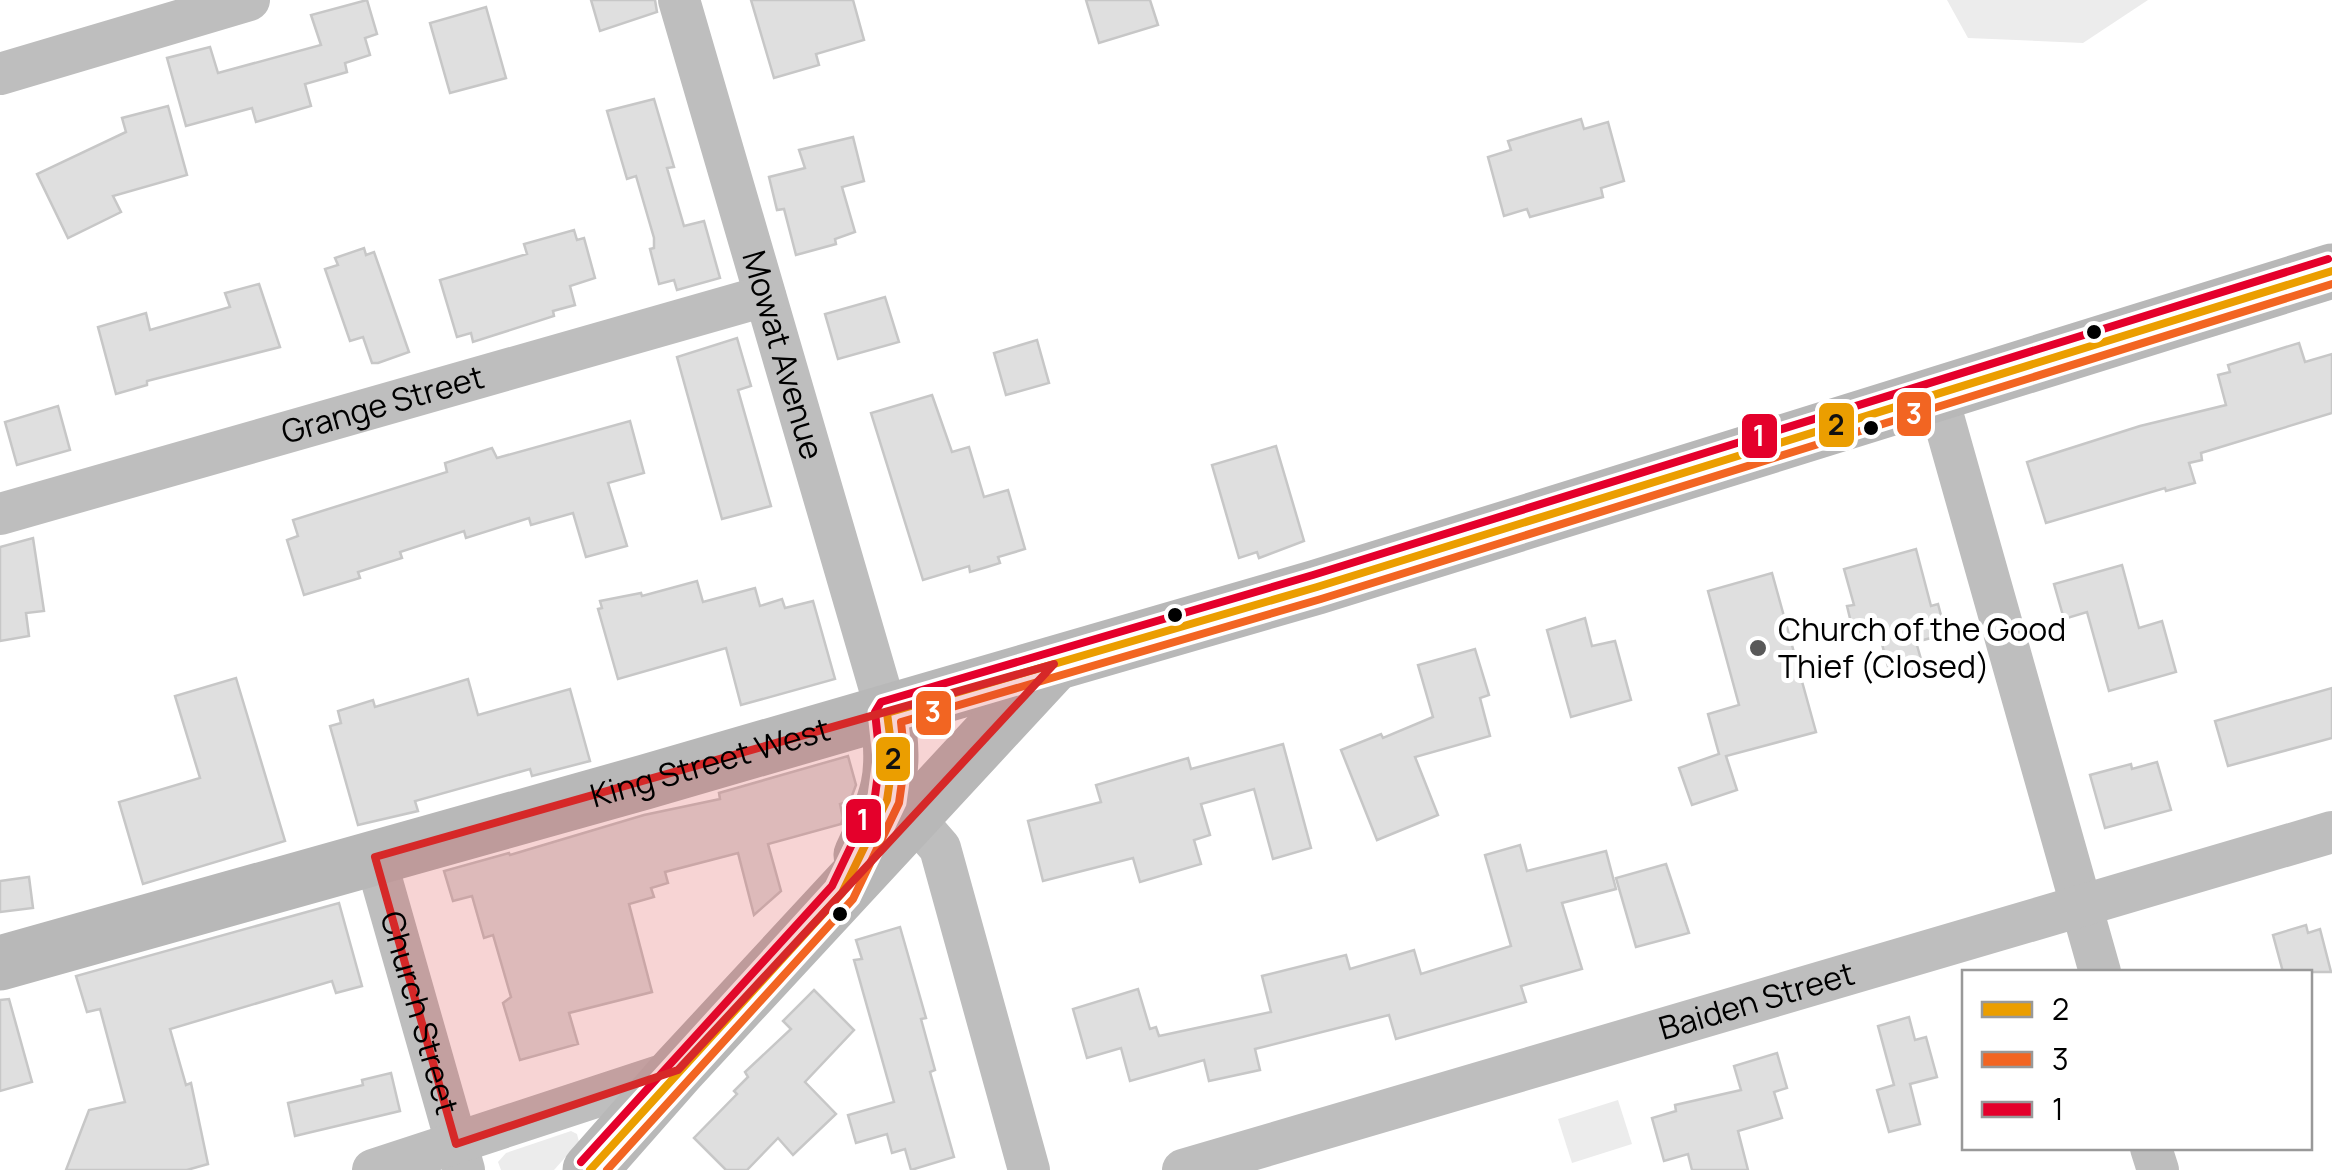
<svg xmlns="http://www.w3.org/2000/svg" width="2332" height="1170" viewBox="0 0 2332 1170" font-family="Manrope,sans-serif">
	<style>
		.green { fill: #ececec }
		.building { fill: #dfdfdf; stroke: #c7c7c7; stroke-width: 2.5 }
		.lines { fill: none; stroke-linecap: round; stroke-linejoin: round }
		.street { stroke: #bebebe; stroke-width: 42 }
		.secondary { stroke: #b8b8b8; stroke-width: 55 }
		.bus-1-casing { stroke: #fff; stroke-width: 15 }
		.bus-2-casing { stroke: #fff; stroke-width: 15 }
		.bus-3-casing { stroke: #fff; stroke-width: 15 }
		.bus-1 { stroke: #eb9e00; stroke-width: 8 }
		.bus-2 { stroke: #f26522; stroke-width: 8 }
		.bus-3 { stroke: #e4002b; stroke-width: 8 }
		.marked { fill: #d62828; fill-opacity: 0.2; stroke: #d62828; stroke-width: 8; stroke-linejoin: round }
		.bus-dot { fill: #000; stroke: #fff; stroke-width: 4 }
		.poi-dot { fill: #595959; stroke: #fff; stroke-width: 4 }
		.labels { text-anchor: middle; stroke-width: 10; stroke-linejoin: round; paint-order: stroke }
		.street-label { font-size: 32px; fill: #000; stroke: #fff }
		.poi-label { font-size: 32px; fill: #000; stroke: #fff; text-anchor: start }
		.line-badge { stroke: #fff; stroke-width: 4 }
		.badge-label { font-size: 28px; text-anchor: middle; font-weight: bold; fill: #fff }
		.pale-badge-label { font-size: 28px; text-anchor: middle; font-weight: bold; fill: #111 }
	</style>
	<rect width="100%" height="100%" fill="#fff"/>
	<!-- green -->
	<g class="green">
		<polygon points="1947,0 2148,0 2083,43 1968,38"/>
		<polygon points="1618,1100 1632,1144 1572,1163 1558,1119"/>
		<polygon points="571,1131 577,1134 579,1142 554,1170 501,1170 498,1162 506,1153"/>
	</g>
	<!-- building -->
	<g class="building">
		<polygon points="367,0 377,34 365,38 370,55 345,63 347,72 305,84 311,106 256,122 252,108 186,126 167,58 210,47 218,73 321,45 311,15"/>
		<polygon points="591,0 655,0 657,12 600,31"/>
		<polygon points="751,0 853,0 864,40 816,54 819,65 774,78"/>
		<polygon points="1086,0 1150,0 1158,25 1099,43"/>
		<polygon points="486,7 506,78 450,93 430,23"/>
		<polygon points="654,99 674,167 667,168 684,226 704,221 720,278 677,290 674,280 659,284 650,249 654,248 654,238 636,176 627,179 607,111"/>
		<polygon points="168,106 187,175 113,196 121,212 68,238 37,174 126,132 122,118"/>
		<polygon points="1581,119 1584,129 1608,122 1624,181 1601,188 1603,197 1530,217 1527,209 1504,216 1488,157 1511,150 1508,141"/>
		<polygon points="853,137 864,181 842,187 855,232 835,239 836,244 796,255 784,209 777,210 769,177 805,168 799,150"/>
		<polygon points="574,230 577,240 584,238 595,278 570,286 575,305 553,311 554,316 473,342 471,333 457,337 440,280 527,254 524,244"/>
		<polygon points="364,248 366,255 374,252 409,352 378,363 372,363 363,337 350,341 325,269 338,265 335,258"/>
		<polygon points="259,284 280,347 147,381 147,385 116,394 98,327 146,313 150,330 230,307 225,293"/>
		<polygon points="885,297 899,342 838,359 825,314"/>
		<polygon points="737,338 751,386 738,390 771,506 722,519 677,357"/>
		<polygon points="1037,340 1049,383 1006,395 994,353"/>
		<polygon points="2299,343 2305,362 2332,354 2332,413 2201,453 2202,460 2189,463 2195,483 2166,491 2165,488 2046,523 2027,462 2140,426 2226,405 2218,375 2230,372 2228,365"/>
		<polygon points="932,395 952,452 969,447 984,497 1008,490 1025,549 998,557 1000,563 987,567 970,572 969,566 923,580 871,413"/>
		<polygon points="58,406 70,450 17,465 5,422"/>
		<polygon points="630,421 644,473 608,483 627,546 586,557 573,513 531,525 529,518 466,538 464,531 400,552 402,558 358,572 360,578 304,595 287,540 298,536 293,520 447,472 445,463 492,448 497,458"/>
		<polygon points="1276,446 1304,541 1259,558 1257,552 1239,558 1212,465"/>
		<polygon points="33,538 44,611 26,613 29,636 0,641 0,547"/>
		<polygon points="1916,549 1931,606 1938,604 1946,634 1916,642 1923,666 1890,674 1879,633 1855,639 1847,606 1854,605 1844,569"/>
		<polygon points="2122,565 2139,628 2162,621 2176,672 2109,691 2087,612 2064,619 2054,584"/>
		<polygon points="1772,573 1816,732 1726,756 1737,790 1692,805 1679,768 1719,754 1708,714 1739,705 1708,591"/>
		<polygon points="697,581 703,602 755,588 760,606 782,599 785,608 813,601 835,679 741,705 726,648 618,679 598,609 602,608 600,601 641,593 642,596"/>
		<polygon points="1585,618 1592,646 1615,641 1631,700 1571,717 1547,630"/>
		<polygon points="1475,649 1489,695 1480,698 1490,736 1415,757 1438,815 1377,840 1341,750 1381,734 1383,738 1433,717 1418,665"/>
		<polygon points="236,678 285,841 143,884 119,802 200,778 175,696"/>
		<polygon points="468,679 478,715 570,689 590,761 532,776 530,769 415,801 418,811 358,825 330,726 341,723 338,711 373,700 375,707"/>
		<polygon points="2332,688 2332,738 2228,766 2215,721"/>
		<polygon points="1283,744 1311,848 1273,859 1254,789 1201,804 1210,835 1194,840 1201,864 1140,882 1133,858 1043,881 1028,821 1101,802 1096,785 1188,758 1191,769"/>
		<polygon points="848,756 856,785 850,801 840,804 843,818 841,824 768,844 781,891 754,915 738,853 665,872 668,883 651,888 654,897 629,904 652,992 569,1013 578,1044 520,1060 503,1003 511,997 493,935 484,938 472,896 453,901 444,871 509,853 510,855 644,815 720,799 719,793"/>
		<polygon points="2157,762 2171,810 2105,828 2090,775 2131,764 2132,769"/>
		<polygon points="1520,845 1527,871 1606,851 1616,889 1562,903 1582,969 1521,986 1526,1002 1396,1039 1389,1015 1255,1049 1260,1070 1209,1081 1204,1060 1130,1081 1121,1048 1087,1058 1073,1009 1138,989 1150,1029 1156,1027 1159,1036 1271,1012 1262,976 1346,955 1350,969 1414,950 1421,974 1511,946 1485,855"/>
		<polygon points="1666,864 1689,933 1636,947 1616,878"/>
		<polygon points="29,877 33,908 0,912 0,881"/>
		<polygon points="339,903 362,986 336,993 332,981 170,1029 186,1085 191,1083 208,1164 187,1170 66,1170 89,1110 125,1102 100,1009 87,1012 76,976"/>
		<polygon points="2306,925 2308,933 2320,929 2331,972 2283,972 2273,935"/>
		<polygon points="900,927 926,1018 921,1019 935,1070 930,1072 954,1157 911,1170 905,1149 892,1153 887,1134 856,1143 848,1115 894,1102 854,960 862,959 856,940"/>
		<polygon points="814,990 854,1030 805,1082 836,1114 793,1155 778,1138 747,1170 726,1170 694,1138 737,1094 734,1091 748,1077 745,1072 791,1029 783,1021"/>
		<polygon points="9,999 32,1082 0,1091 0,1000"/>
		<polygon points="1909,1017 1915,1040 1926,1037 1937,1077 1910,1084 1920,1124 1889,1132 1877,1090 1894,1085 1878,1026"/>
		<polygon points="1777,1053 1787,1088 1774,1092 1782,1118 1738,1131 1748,1170 1692,1170 1688,1154 1664,1161 1652,1118 1676,1111 1675,1105 1741,1090 1734,1066"/>
		<polygon points="391,1073 400,1111 295,1136 288,1103 363,1085 362,1080"/>
	</g>
	<g class="lines">
		<!-- street -->
		<g class="street">
			<path id="s1" d="M 679,0 L 887,713"/>
			<polyline points="0,74 249,0"/>
			<polyline points="1937,395 2100,972"/>
			<path id="s2" d="M 0,514 L 765,296"/>
			<polyline points="913,817 940,848 1029,1170"/>
			<path id="s3" d="M 375,857 L 464,1170"/>
			<polyline points="2151,1148 2158,1170"/>
			<polyline points="373,1170 678,1070"/>
			<path id="s4" d="M 1183,1170 L 2332,832"/>
		</g>
		<!-- secondary -->
		<g class="secondary">
			<path d="M 861,855 C 888,797 897,778 887,713"/>
			<path id="s5" d="M 0,963 L 645,782 L 1317,587 L 2332,271"/>
			<polyline points="590,1170 678,1070 1054,664"/>
		</g>
		<!-- bus-1 casing -->
		<g class="bus-1-casing">
			<polyline id="bus-1" points="590,1170 842,893 887,800 893,759 887,713 1317,587 2332,271"/>
		</g>
		<!-- bus-2 casing -->
		<g class="bus-2-casing">
			<polyline id="bus-2" points="607,1170 853,899 899,803 905,760 901,722 1321,599 2332,284"/>
		</g>
		<!-- bus-3 casing -->
		<g class="bus-3-casing">
			<polyline id="bus-3" points="581,1162 832,886 875,796 880,759 875,712 881,702 1313,575 2328,259"/>
		</g>
		<!-- bus-1 -->
		<use href="#bus-1" class="bus-1"/>
		<!-- bus-2 -->
		<use href="#bus-2" class="bus-2"/>
		<!-- bus-3 -->
		<use href="#bus-3" class="bus-3"/>
	</g>
	<!-- marked area -->
	<path class="marked" d="M 1054,664 L 678,1070 L 456,1144 L 375,857 Z"/>
	<!-- markers -->
	<g class="bus-dot">
		<circle cx="2094" cy="332" r="9"/>
		<circle cx="1871" cy="428" r="9"/>
		<circle cx="1175" cy="615" r="9"/>
		<circle cx="840" cy="914" r="9"/>
	</g>
	<circle class="poi-dot" cx="1758" cy="648" r="10"/>
	<g class="labels">
		<!-- street labels -->
		<g class="street-label">
			<text dy="11" stroke="none"><textPath href="#s1" startOffset="370">Mowat Avenue</textPath></text>
			<text dy="11" stroke="none"><textPath href="#s2" startOffset="398">Grange Street</textPath></text>
			<text dy="11" stroke="none"><textPath href="#s5" startOffset="738">King Street West</textPath></text>
			<text dy="11" stroke="none"><textPath href="#s4" startOffset="598">Baiden Street</textPath></text>
			<text dy="11" stroke="none"><textPath href="#s3" startOffset="162">Church Street</textPath></text>
		</g>
		<!-- poi labels -->
		<g class="poi-label">
			<text x="1778" y="641">Church of the Good<tspan x="1778" dy="37">Thief (Closed)</tspan></text>
		</g>
	</g>
	<g class="line-badge">
		<rect x="1895" y="390" width="38" height="48" rx="10" fill="#f26522"/>
		<rect x="1817" y="401" width="39" height="48" rx="10" fill="#eb9e00"/>
		<rect x="1740" y="412" width="39" height="48" rx="10" fill="#e4002b"/>
		<rect x="914" y="689" width="39" height="48" rx="10" fill="#f26522"/>
		<rect x="874" y="735" width="38" height="48" rx="10" fill="#eb9e00"/>
		<rect x="844" y="797" width="39" height="48" rx="10" fill="#e4002b"/>
	</g>
	<g class="badge-label">
		<text x="1914" y="424">3</text>
		<text x="1759" y="446">1</text>
		<text x="933" y="722">3</text>
		<text x="863" y="830">1</text>
	</g>
	<g class="pale-badge-label">
		<text x="1836" y="435">2</text>
		<text x="893" y="769">2</text>
	</g>
	<!-- legend -->
	<rect x="1962" y="970" width="350" height="180" fill="#ffffff" stroke="#999999" stroke-width="2.5"/>
	<rect x="1982" y="1002" width="50" height="15" fill="#eb9e00" stroke="#999999" stroke-width="2.5"/>
	<text x="2052" y="1020" font-size="30" fill="#000000">2</text>
	<rect x="1982" y="1052" width="50" height="15" fill="#f26522" stroke="#999999" stroke-width="2.5"/>
	<text x="2052" y="1070" font-size="30" fill="#000000">3</text>
	<rect x="1982" y="1102" width="50" height="15" fill="#e4002b" stroke="#999999" stroke-width="2.5"/>
	<text x="2052" y="1120" font-size="30" fill="#000000">1</text>
</svg>
